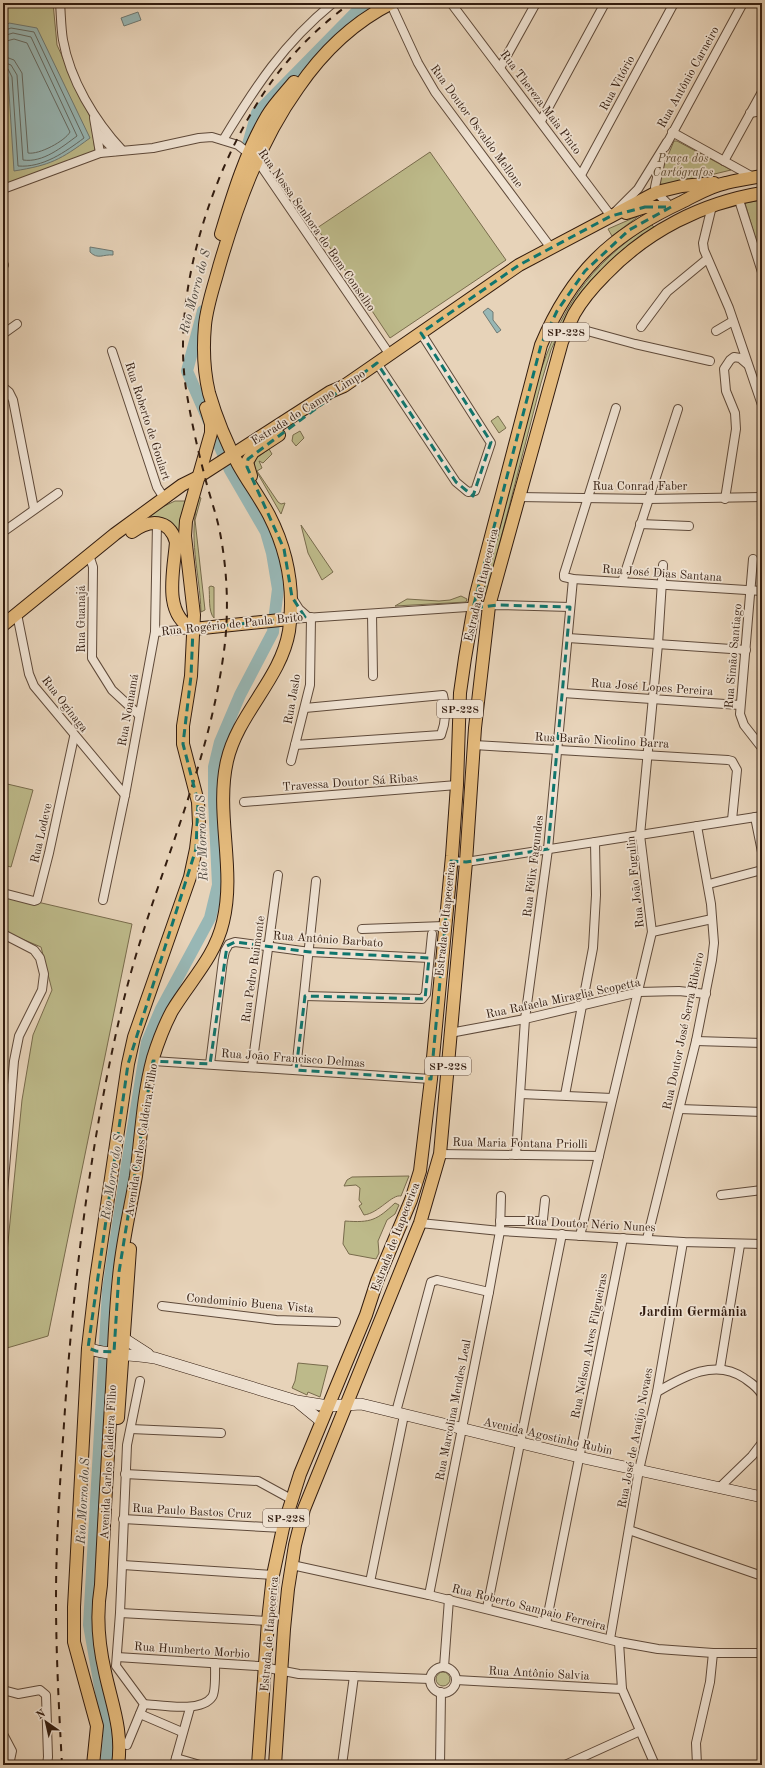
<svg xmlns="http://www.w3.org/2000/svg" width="765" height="1768" viewBox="0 0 765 1768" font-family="'Old Standard TT',serif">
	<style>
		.green { fill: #bdba8a; stroke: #786b4c }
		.water { fill: #98b7b5; stroke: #6f7973 }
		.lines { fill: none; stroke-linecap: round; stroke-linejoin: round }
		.shore { stroke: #656a62; stroke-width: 1 }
		.river { stroke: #98b7b5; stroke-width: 12 }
		.street-casing { stroke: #5f4a3a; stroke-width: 10 }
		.secondary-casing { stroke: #321c0f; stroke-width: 12 }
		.primary-casing { stroke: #321c0f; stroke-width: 14 }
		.street { stroke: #efe2d2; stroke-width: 8 }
		.secondary { stroke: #efe2d2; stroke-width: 11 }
		.primary { stroke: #e4ba7c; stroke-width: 12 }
		.rail { stroke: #321c0f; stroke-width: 2; stroke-dasharray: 7 7; stroke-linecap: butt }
		.marked { fill: none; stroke: #0f766e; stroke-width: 3; stroke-dasharray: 8 5; stroke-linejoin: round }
		.labels { text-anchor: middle; stroke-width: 3.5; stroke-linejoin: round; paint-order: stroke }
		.shield { fill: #efe2d2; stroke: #6b574a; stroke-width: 1 }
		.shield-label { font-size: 11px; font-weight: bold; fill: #321c0f }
		.street-label { font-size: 12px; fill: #321c0f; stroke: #efe2d2 }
		.park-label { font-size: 12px; font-style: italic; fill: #5c4b34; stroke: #efe2d2 }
		.water-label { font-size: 13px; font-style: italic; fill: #514a41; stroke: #efe2d2 }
		.quarter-label { font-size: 14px; font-weight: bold; fill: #321c0f; stroke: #efe2d2 }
	</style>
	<rect width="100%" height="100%" fill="#e7d3b9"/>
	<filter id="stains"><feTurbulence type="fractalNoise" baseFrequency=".005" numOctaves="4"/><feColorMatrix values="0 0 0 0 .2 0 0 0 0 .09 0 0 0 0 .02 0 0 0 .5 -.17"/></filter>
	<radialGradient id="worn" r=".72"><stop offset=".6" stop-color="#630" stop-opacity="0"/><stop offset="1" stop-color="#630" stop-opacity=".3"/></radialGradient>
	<!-- green -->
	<g class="green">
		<polygon points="3,3 53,3 57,45 91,119 95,151 3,187"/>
		<polygon points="674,141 677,141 731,170 669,185 660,184 659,177"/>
		<polygon points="430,152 506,260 390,338 317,228"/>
		<polygon points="762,200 762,261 745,203"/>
		<polygon points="640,215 612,236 608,229"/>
		<path d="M 651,224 L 654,227 L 621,251 L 597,274 L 565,318 L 551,350 L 541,383 L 487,592 L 484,594 L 483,591 L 537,382 C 561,308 586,268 651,224 Z"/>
		<polygon points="498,416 506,428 499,433 491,421"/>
		<polygon points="300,431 304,438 296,446 292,441 293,435"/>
		<polygon points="269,449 272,454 263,463 259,461 262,468 257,471 278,502 281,504 285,503 281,514 254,467 255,459"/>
		<path d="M 199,497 L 201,498 L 195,520 L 205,610 L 201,612 C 200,573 187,536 199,497 Z"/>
		<polygon points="175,501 185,501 182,515 181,540 156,517 146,518 156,510"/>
		<polygon points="301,525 333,572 322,580 308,553"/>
		<path d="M 211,586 L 214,587 L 214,618 C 208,612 210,595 209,587 Z"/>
		<polygon points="461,596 467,599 466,602 395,606 407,599 439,601 450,600"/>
		<polygon points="3,783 33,790 11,867 3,865"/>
		<polygon points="3,894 132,924 48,1336 7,1348 3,1331 3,1293 22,1100 33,1035 52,990 41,947 3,931"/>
		<path d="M 409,1176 L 401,1196 C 392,1194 379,1213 364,1215 L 359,1206 L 362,1204 L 359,1200 L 360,1188 L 356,1185 L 344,1186 L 347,1180 L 352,1177 Z"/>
		<path d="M 395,1203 L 399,1205 L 395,1214 L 387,1220 L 378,1241 L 379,1253 L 376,1259 L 349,1254 L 343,1244 L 345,1221 C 371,1223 377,1220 395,1203 Z"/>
		<polygon points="298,1363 328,1366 320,1397 308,1392 307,1395 292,1388 295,1381"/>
		<circle cx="443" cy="1679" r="7"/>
	</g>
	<!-- water -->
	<g class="water">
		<polygon points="138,12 141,20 124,26 121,18"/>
		<path d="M 9,23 L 37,28 L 90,138 C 60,160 51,165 14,171 L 8,77 L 3,69 L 3,29 Z"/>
		<path d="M 90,247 L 113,251 L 113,255 C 103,254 98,260 90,252 Z"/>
		<polygon points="488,308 493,312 493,320 501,330 497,333 483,312"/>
	</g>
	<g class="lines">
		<!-- shore -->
		<g class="shore">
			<path d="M 3,31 L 11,28 L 34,32 L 84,138 C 65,152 43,168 18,166 L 12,77 L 8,69 L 3,67"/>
			<path d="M 3,36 L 13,33 L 31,37 L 77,136 C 62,147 43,163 23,160 L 17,75 L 11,65 L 3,62"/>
			<path d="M 3,42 L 14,39 L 27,43 L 70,132 C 65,141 39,155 28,153 L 22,73 L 14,60 L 3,56"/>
		</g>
		<!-- river -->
		<g class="river">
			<polyline points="247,148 257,113 365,3"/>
			<polyline points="203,311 187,371 230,470 266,532 272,553 278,589 275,613"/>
			<polyline points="106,1765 109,1737 89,1625 108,1290 127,1165 147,1042 161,1009 210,918 218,885 214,801 214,767 220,742 240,695 273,632 274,621"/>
		</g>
		<!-- street casing -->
		<g class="street-casing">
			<g id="street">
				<path d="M 60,3 C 61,15 61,28 63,40 C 70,80 95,121 122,150"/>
				<polyline points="451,3 611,216 638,189 667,142"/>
				<polyline points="394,11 418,63 435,92 551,248"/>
				<polyline points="500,68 536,3"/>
				<polyline points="750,113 762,111"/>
				<polyline points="94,118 100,153"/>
				<polyline points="541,121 605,3"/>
				<polyline points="672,132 753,177"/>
				<polyline points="98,133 115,151"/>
				<path d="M 223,140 C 256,86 283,44 333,3"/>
				<polyline points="665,147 743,3"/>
				<polyline points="661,159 655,187 659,195 671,207"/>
				<polyline points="724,161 762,92"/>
				<polyline points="581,175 674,3"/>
				<polyline points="3,189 100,153 153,148 199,138 212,137 238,145 257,160 390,355"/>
				<polyline points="738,197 762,272"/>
				<polyline points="712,206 703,243 704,250 729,308 762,405"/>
				<polyline points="3,265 4,265"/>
				<polyline points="569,326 635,344 710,361"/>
				<polyline points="641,327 667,292 707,259"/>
				<polyline points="716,331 733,321"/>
				<polyline points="3,334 17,324"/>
				<polyline points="112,351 157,487 164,498"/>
				<polyline points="377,363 456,482 468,492 475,491 491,443 421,333"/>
				<polyline points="3,387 9,392 13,400 34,509"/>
				<polyline points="616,408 564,574 564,577 573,579 762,591"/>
				<polyline points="518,497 649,499 762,497"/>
				<polyline points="725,499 736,429 735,413 726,391 724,369 730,360 734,357 740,358 747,364"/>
				<polyline points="640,524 689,526"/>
				<polyline points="3,532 58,493"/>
				<polyline points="89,555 93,567 92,658 112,690 139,715"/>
				<polyline points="753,559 740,714 744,725 762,748"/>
				<polyline points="622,582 678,409"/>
				<polyline points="292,598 299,609 308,617"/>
				<polyline points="15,614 18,619 29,674 34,686 125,795"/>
				<polyline points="372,614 373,676"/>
				<polyline points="290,619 497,605 570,607"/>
				<polyline points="155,632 193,629"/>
				<polyline points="568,638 746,650"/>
				<polyline points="563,693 740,705"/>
				<path d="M 295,745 L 441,735 C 446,721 447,709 443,695 L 305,708"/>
				<polyline points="474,745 728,760 732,761 737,770 732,820"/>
				<polyline points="291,761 310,685 311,617"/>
				<polyline points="244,802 457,785"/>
				<polyline points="755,817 762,852"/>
				<polyline points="451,861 466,862 762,816"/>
				<polyline points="709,884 762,870"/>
				<polyline points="3,893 34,901 37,900 49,853 74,737"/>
				<polyline points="103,900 125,795 155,632 157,523"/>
				<polyline points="362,929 444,926"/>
				<polyline points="652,932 712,919"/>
				<polyline points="3,934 34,950 40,958 44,974 42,990 19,1036 14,1061 3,1192"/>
				<polyline points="305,996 422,999 426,994 432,934"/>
				<polyline points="450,1033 525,1019 639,992 679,991 706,994"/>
				<polyline points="696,1041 762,1043"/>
				<polyline points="153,1061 431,1079"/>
				<polyline points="210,1064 223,960 225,951 229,944 235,942 310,952 429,958"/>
				<polyline points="252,1067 278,875"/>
				<polyline points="296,1070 316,881"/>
				<polyline points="521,1094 612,1098"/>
				<polyline points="565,1095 593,948 596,895 595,842"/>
				<polyline points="680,1109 762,1112"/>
				<polyline points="440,1154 599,1156"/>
				<polyline points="516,1155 525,1019 548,849 573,579"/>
				<polyline points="721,1195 762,1190"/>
				<polyline points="500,1221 540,1221 543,1219 545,1200"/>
				<polyline points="420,1223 500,1231 683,1242 762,1244"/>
				<polyline points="580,1236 652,932 640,835 658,644 663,565"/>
				<polyline points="647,1239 696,1041 712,960 714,943 711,904 697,826"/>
				<polyline points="162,1306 276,1320 336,1322"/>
				<polyline points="720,1368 740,1245"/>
				<path d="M 657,1392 C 683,1377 715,1358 744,1378 C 751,1383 758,1387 762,1395"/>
				<polyline points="396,1412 431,1282 437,1280 489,1292"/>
				<polyline points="131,1429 221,1433"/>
				<polyline points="125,1474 258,1481 291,1499"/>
				<polyline points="720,1487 752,1456 762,1443"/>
				<polyline points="123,1519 283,1528"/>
				<polyline points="629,1530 762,1576"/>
				<polyline points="123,1565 273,1575"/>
				<polyline points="292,1565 429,1595 619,1642 658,1649 713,1653 762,1653"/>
				<polyline points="370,1582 404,1415"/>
				<polyline points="429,1595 489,1292 500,1231 501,1196"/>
				<polyline points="487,1608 562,1234"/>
				<polyline points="120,1613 268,1621"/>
				<polyline points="546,1624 623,1238"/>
				<polyline points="610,1639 639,1470 657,1392 683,1242"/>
				<polyline points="619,1642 622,1689 655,1765"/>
				<polyline points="117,1657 258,1666 299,1674 430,1679"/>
				<polyline points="444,1667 449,1599"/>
				<circle cx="443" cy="1680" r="13"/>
				<polyline points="456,1680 622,1689"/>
				<polyline points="3,1690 18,1694 40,1690 46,1695 48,1757 47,1765"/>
				<path d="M 144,1704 C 161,1705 201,1713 212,1697 C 216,1692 215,1670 215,1663"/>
				<polyline points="140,1714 182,1732"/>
				<polyline points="3,1734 12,1751 9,1765"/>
				<polyline points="127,1745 144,1704 116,1666 120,1613 127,1445 140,1381"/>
				<polyline points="176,1758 200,1765"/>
				<polyline points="174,1765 190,1708"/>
				<polyline points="342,1765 354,1676"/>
				<polyline points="440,1765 441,1692"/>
				<polyline points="565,1765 640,1731"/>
				<polyline points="697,1765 696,1743 710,1682 713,1653"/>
			</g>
		</g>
		<!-- secondary casing -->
		<g class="secondary-casing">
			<g id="secondary">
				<polyline points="117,1334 148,1354"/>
				<path d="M 88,1348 C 98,1354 140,1355 155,1358 L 297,1401 L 328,1406 L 361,1404 L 579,1457 L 762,1497"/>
				<polyline points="299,1403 321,1421"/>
			</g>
		</g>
		<!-- primary casing -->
		<g class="primary-casing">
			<g id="primary">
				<polyline points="626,213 645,207 667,207"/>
				<path d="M 221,234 C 233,194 246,152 267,116 C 274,104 285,93 294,82"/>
				<polyline points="251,476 247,462 253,452 279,435"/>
				<path d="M 132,532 C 149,519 169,518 176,542 C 174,570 162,614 193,629"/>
				<polyline points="3,625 115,534 182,485 198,477 330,392 344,386 519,265 657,192 682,186 714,183"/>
				<polyline points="193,629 290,619"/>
				<polyline points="118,1418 130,1249"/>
				<polyline points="93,1765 97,1726 74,1642 74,1607 88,1348 96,1279 128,1064 134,1037 190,877 196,849 199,824 198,802 183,744 183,726 191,676 194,615 185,536 186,521 211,433 211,424 206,408"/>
				<path d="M 118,1765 C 123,1730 112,1705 105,1672 C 98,1642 96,1615 101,1585 C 104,1519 108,1454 112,1388 C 114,1351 115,1314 119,1277 C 122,1244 130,1210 136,1176 C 141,1138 143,1095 153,1058 C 158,1042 164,1026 172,1011 C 190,981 215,957 223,922 C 236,869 215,814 227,761 C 238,713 281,679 289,631 C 295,590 288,552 269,515 C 260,498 248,482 238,464 C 226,442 216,417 209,393 C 204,372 203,347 205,325 C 207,305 214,286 219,267 C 237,205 260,141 298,88 C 322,53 354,22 392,3"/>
				<path d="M 258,1765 L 268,1621 L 273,1575 L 283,1528 L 300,1474 L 366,1315 L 377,1281 L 411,1200 L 420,1171 L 431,1079 L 452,856 L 457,785 L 460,693 L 465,658 L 476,594 L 541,345 C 571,273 611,235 682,202 C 696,195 710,186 726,183 C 738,180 750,178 762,176"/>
				<path d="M 275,1765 L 284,1629 L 288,1589 L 295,1545 L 304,1509 L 420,1223 L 440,1154 L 466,862 L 475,728 L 489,606 L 562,342 C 566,332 570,322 574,314 C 582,300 594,286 605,275 C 647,231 702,203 762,193"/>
			</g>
		</g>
		<!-- street -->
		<use href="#street" class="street"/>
		<!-- secondary -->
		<use href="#secondary" class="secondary"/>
		<!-- primary -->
		<use href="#primary" class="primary"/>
		<!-- rail -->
		<path class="rail" d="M 62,1765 C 59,1710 56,1654 56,1599 C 56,1540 60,1482 64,1424 C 73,1283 90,1141 123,1003 C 151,887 206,777 223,658 C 229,619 228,577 221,538 C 218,520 212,503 207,485 C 199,455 192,425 187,395 C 169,294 214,162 272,81 C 294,51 321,24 351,3"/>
	</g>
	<!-- marked area -->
	<path class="marked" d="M 645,207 L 671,207 L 629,230 L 585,271 L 557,311 L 541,345 L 473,608 L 497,605 L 570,607 L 548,849 L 466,862 L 451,861 L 431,1079 L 296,1070 L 305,996 L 425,999 L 429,958 L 310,952 L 235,942 L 227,946 L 210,1064 L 153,1061 L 119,1272 L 114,1352 L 96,1351 L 88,1348 L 128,1064 L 196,849 L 198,802 L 183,744 L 191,676 L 193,629 L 305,617 L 292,597 L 284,549 L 247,467 L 248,459 L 377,363 L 456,482 L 473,496 L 491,442 L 421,333 L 519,265 L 611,216 Z"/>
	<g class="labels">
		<!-- shield labels -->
		<g class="shield">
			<rect x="543" y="323" width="46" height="18" rx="3"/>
			<rect x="437" y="700" width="46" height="18" rx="3"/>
			<rect x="425" y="1057" width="46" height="18" rx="3"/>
			<rect x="263" y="1509" width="46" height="18" rx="3"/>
		</g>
		<g class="shield-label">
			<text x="566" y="336">SP-228</text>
			<text x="460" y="713">SP-228</text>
			<text x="448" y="1070">SP-228</text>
			<text x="286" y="1522">SP-228</text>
		</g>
		<!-- street labels -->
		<g class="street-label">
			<text transform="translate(688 77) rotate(-61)" y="4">Rua Antônio Carneiro</text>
			<text transform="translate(617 83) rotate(-62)" y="4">Rua Vitório</text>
			<text transform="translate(541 102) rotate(53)" y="4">Rua Thereza Maia Pinto</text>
			<text transform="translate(477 126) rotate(54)" y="4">Rua Doutor Osvaldo Mellone</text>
			<text transform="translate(317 230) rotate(55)" y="4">Rua Nossa Senhora do Bom Conselho</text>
			<text transform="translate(308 407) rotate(-32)" y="4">Estrada do Campo Limpo</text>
			<text transform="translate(148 421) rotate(72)" y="4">Rua Roberto de Goulart</text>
			<text x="640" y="490">Rua Conrad Faber</text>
			<text transform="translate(662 573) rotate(4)" y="4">Rua José Dias Santana</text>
			<text transform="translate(481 585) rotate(-77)" y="4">Estrada de Itapecerica</text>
			<text transform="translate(81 619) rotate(-90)" y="4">Rua Guanajá</text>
			<text transform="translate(232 624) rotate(-6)" y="4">Rua Rogério de Paula Brito</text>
			<text transform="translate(733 656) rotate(-85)" y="4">Rua Simão Santiago</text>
			<text transform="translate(652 687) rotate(4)" y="4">Rua José Lopes Pereira</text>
			<text transform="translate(292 699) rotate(-80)" y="4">Rua Jaslo</text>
			<text transform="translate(65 704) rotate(52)" y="4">Rua Oginaga</text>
			<text transform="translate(128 710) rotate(-80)" y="4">Rua Noanamá</text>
			<text transform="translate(602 740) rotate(3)" y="4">Rua Barão Nicolino Barra</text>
			<text transform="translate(350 782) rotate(-4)" y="4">Travessa Doutor Sá Ribas</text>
			<text transform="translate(41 833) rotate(-77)" y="4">Rua Lodeve</text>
			<text transform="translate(533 866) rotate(-83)" y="4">Rua Félix Fagundes</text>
			<text transform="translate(635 882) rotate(-96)" y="4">Rua João Fugulin</text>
			<text transform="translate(445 919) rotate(-84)" y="4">Estrada de Itapecerica</text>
			<text transform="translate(328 939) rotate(4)" y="4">Rua Antônio Barbato</text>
			<text transform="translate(253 969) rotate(-82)" y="4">Rua Pedro Ruimonte</text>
			<text transform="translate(563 998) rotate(-12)" y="4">Rua Rafaela Miraglia Scopetta</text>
			<text transform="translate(683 1031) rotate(-78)" y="4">Rua Doutor José Serra Ribeiro</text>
			<text transform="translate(293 1058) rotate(4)" y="4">Rua João Francisco Delmas</text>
			<text transform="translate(141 1140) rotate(-81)" y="4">Avenida Carlos Caldeira Filho</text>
			<text transform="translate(520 1143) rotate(1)" y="4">Rua Maria Fontana Priolli</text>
			<text transform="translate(591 1224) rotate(3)" y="4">Rua Doutor Nério Nunes</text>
			<text transform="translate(395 1237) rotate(-69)" y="4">Estrada de Itapecerica</text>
			<text transform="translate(250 1303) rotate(5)" y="4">Condominio Buena Vista</text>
			<text transform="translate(589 1346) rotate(-79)" y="4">Rua Nélson Alves Filgueiras</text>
			<text transform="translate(453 1410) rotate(-79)" y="4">Rua Marcolina Mendes Leal</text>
			<text transform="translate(548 1436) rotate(13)" y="4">Avenida Agostinho Rubin</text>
			<text transform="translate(635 1438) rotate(-79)" y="4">Rua José de Araújo Novaes</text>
			<text transform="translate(108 1462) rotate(-87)" y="4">Avenida Carlos Caldeira Filho</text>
			<text transform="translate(192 1511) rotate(3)" y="4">Rua Paulo Bastos Cruz</text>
			<text transform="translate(529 1607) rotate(14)" y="4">Rua Roberto Sampaio Ferreira</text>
			<text transform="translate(269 1634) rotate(-85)" y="4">Estrada de Itapecerica</text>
			<text transform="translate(192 1650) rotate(4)" y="4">Rua Humberto Morbio</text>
			<text transform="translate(539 1673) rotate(3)" y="4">Rua Antônio Salvia</text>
		</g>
		<!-- park labels -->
		<g class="park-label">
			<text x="683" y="162">Praça dos<tspan x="683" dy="14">Cartógrafos</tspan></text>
		</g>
		<!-- water labels -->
		<g class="water-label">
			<text transform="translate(194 291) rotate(-75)" y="5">Rio Morro do S</text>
			<text transform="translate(201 838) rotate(-92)" y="5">Rio Morro do S</text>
			<text transform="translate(111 1177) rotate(-81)" y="5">Rio Morro do S</text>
			<text transform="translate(82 1501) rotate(-87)" y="5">Rio Morro do S</text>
		</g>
		<!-- quarter labels -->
		<g class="quarter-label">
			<text x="693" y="1316">Jardim Germânia</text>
		</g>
	</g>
	<!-- margin -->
	<rect width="765" height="1768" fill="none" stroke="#e7d3b9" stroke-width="16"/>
	<rect x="4" y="4" width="757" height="1760" fill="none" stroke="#321c0f" stroke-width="2"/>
	<rect x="8" y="8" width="749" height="1752" fill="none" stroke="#321c0f"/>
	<!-- north arrow -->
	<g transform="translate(46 1722) rotate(326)" stroke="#efe2d2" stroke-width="3" paint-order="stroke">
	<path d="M0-3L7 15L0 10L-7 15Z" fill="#321c0f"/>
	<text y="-6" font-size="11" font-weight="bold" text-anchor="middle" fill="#321c0f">N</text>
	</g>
	<rect width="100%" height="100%" filter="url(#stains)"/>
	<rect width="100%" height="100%" fill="url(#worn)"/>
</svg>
